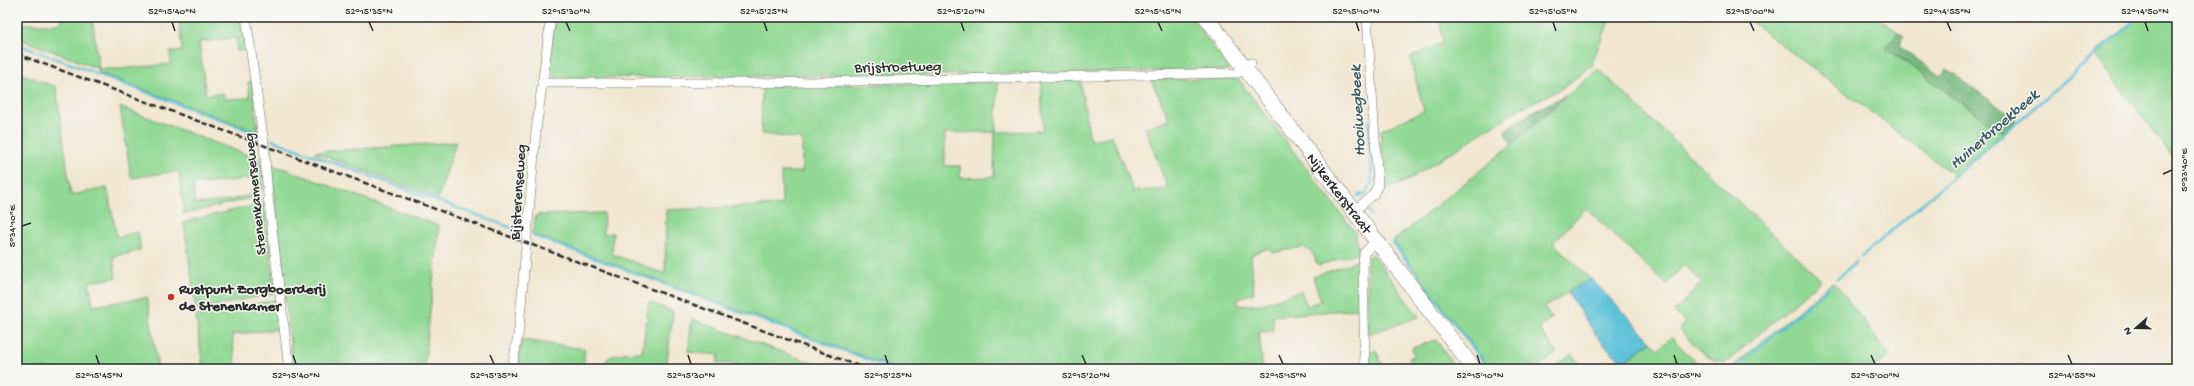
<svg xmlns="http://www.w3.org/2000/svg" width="2194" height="386" viewBox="0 0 2194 386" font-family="'Gochi Hand',sans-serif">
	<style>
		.green { fill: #90d893; stroke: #5e825f; fill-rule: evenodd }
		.forest { fill: #74b87d; stroke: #507254 }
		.water { fill: #5cc1d9; stroke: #447682 }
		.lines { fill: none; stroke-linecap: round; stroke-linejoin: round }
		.stream { stroke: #5cc1d9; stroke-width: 2.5 }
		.minor-casing { stroke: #706c65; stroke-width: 10 }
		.primary-casing { stroke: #706c65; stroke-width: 16 }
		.minor { stroke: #fff; stroke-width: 9 }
		.primary { stroke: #fff; stroke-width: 15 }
		.rail { stroke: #2b2b2b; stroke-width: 2.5; stroke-dasharray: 6 3; stroke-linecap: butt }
		.ticks { fill: none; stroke: #2b2b2b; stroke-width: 1.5 }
		.poi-dot { fill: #c8321e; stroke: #f6f6f2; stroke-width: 1.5 }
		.labels { text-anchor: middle; stroke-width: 3; stroke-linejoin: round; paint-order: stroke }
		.street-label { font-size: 15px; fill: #2b2b2b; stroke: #f6f6f2 }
		.poi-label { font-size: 15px; font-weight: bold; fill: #2b2b2b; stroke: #f6f6f2; text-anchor: start }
		.water-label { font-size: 16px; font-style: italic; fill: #3a585f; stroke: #f6f6f2 }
		.neatline { fill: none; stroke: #2b2b2b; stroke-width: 1.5 }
		.ticks-label { font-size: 10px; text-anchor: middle; fill: #2b2b2b }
	</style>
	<rect width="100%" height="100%" fill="#f6f6f2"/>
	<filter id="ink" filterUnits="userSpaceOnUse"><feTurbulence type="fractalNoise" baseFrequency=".025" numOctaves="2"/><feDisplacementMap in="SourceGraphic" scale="8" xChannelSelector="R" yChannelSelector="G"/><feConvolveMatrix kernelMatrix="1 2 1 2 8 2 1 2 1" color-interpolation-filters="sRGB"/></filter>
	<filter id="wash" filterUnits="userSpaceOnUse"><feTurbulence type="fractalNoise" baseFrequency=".012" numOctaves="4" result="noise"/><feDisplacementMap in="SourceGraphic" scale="16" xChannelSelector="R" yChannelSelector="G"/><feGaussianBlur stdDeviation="0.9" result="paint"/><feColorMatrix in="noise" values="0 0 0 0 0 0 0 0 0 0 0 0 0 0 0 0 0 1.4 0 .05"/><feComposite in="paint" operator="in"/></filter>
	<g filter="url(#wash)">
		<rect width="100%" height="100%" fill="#f1e6d0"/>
		<!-- green -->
		<g class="green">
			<polygon points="65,17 92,17 99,69 119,69 171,64 170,52 182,51 179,17 243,17 247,50 237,51 236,38 199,42 206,95 223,93 225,99 250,98 248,82 252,81 258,132 99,73 99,69 17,38 17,24 57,24"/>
			<polygon points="555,17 1191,17 1230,70 924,75 556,78 549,68"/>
			<polygon points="1439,17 1611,17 1592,62 1594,64 1563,88 1521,108 1408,180 1392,188 1381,189 1381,130 1424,111 1410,58 1443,42"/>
			<polygon points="1745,17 1877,17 1898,32 1886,48 2003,133 1954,175"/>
			<polygon points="2137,17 2177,17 2177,162 2094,54"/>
			<path d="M 1598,69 L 1821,280 L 1727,362 C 1707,364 1692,342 1679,329 L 1685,322 L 1674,312 L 1702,282 L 1684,265 L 1666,284 L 1586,208 L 1553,243 L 1591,279 L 1545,307 L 1551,318 L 1540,328 L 1540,330 L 1557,353 L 1536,369 L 1490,369 L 1393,241 L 1499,155 Z"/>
			<polygon points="17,72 56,87 71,195 107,188 117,237 138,232 141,250 113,257 116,278 89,282 93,306 147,297 158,369 17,369"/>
			<path d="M 1150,78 L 1236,79 L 1240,81 L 1355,232 L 1359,252 L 1318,266 L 1312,252 L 1303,247 L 1272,253 L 1268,248 L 1251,255 L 1254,293 L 1238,298 L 1238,306 L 1262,304 L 1301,291 L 1307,306 L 1321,301 L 1313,277 L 1359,260 L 1359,309 L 1273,316 L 1273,331 L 1259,332 L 1263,369 L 898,369 L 532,234 L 536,215 L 604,213 L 603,234 L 613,233 L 612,254 L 665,274 L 666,210 L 782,205 L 781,172 L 802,172 L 802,139 L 761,134 L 762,86 L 998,82 L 996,132 L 1043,131 L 1041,81 L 1080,80 L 1090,140 L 1112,136 L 1133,191 L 1168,189 L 1145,128 L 1169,119 ZM 995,132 L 994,177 L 960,178 L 960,166 L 945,166 L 945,133 Z"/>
			<polygon points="120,107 261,160 264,188 257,191 255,178 193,185 195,204 226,201 259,193 260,196 184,214 179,171 131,178"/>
			<polygon points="456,142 438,198 314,152"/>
			<polygon points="271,164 439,226 424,369 293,369"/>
			<polygon points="264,203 275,293 196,310 184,222"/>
			<polygon points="1372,254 1419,317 1368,334 1367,262 1368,257"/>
			<polygon points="1831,283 1837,285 1890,356 1872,369 1730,369"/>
			<polygon points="275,300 279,329 232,335 236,369 203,369 196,316"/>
			<path d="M 649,302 L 673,312 L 666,369 L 603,369 C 604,351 629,353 642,352 Z"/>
			<polygon points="692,319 828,369 744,369 744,365 717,363 719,355 688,352"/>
			<polygon points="1671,337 1703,369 1630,369 1625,362 1651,341 1659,349"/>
			<polygon points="522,340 585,349 583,369 517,369"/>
			<polygon points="1436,340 1456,369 1413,369 1409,358 1414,356 1412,348"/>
			<polygon points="1376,350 1384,369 1369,369 1369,352"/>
			<polygon points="1572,354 1583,369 1552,369"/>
		</g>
		<!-- forest -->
		<g class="forest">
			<polygon points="1898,32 1904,36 1899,46 1940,76 1947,69 2017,120 2003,133 1886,47"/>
			<polygon points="1566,95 1512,143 1508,139 1505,130 1532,112"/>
		</g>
		<!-- water -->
		<path class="water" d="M 1591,279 L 1651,341 L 1625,362 C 1602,351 1583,313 1567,292 Z"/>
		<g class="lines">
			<!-- stream -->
			<g class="stream">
				<polyline points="17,44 256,133"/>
				<polyline points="272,140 523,232"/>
				<polyline points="1358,196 1366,193 1372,182 1369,121"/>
				<polyline points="1368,210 1372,215"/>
				<polyline points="534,236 894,369"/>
				<polyline points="1393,243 1489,369"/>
				<polyline points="1862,256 2139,17"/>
				<polyline points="1837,279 1856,262"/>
				<polyline points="1741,363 1829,287"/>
				<polyline points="1733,369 1736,366"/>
			</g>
		</g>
	</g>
	<g filter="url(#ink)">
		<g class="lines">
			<!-- minor casing -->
			<g class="minor-casing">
				<g id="minor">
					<polyline points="246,17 264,145 268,196 289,369"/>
					<polyline points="542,83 755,83 1237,73 1251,63"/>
					<polyline points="1353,212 1373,195 1378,185 1367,17"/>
					<polyline points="512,369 519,329 536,131 551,17"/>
					<polyline points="1365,369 1363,264 1364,253 1376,241"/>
				</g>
			</g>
			<!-- primary casing -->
			<g class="primary-casing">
				<g id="primary">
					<path id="s1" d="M 1206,17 L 1474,369"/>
				</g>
			</g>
			<!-- minor -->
			<use href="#minor" class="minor"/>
			<!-- primary -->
			<use href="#primary" class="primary"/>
			<!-- rail -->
			<polyline class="rail" points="17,54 867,369"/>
		</g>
	</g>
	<!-- ticks -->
	<path class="ticks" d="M 172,22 L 175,31M 369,22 L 373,31M 566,22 L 570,31M 764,22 L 767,31M 961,22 L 964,31M 1158,22 L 1162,31M 1356,22 L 1359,31M 1553,22 L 1556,31M 1750,22 L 1754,31M 1947,22 L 1951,31M 2145,22 L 2148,31M 2163,174 L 2172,170M 22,226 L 31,223M 96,355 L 99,364M 293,355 L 296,364M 490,355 L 494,364M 688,355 L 691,364M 885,355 L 888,364M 1082,355 L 1086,364M 1279,355 L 1283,364M 1477,355 L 1480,364M 1674,355 L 1677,364M 1871,355 L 1875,364M 2068,355 L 2072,364"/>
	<!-- markers -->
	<circle class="poi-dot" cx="171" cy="297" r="4"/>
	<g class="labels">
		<!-- street labels -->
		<g class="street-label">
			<text transform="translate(898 66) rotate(-1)" y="5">Brijstroetweg</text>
			<text transform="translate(517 192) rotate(-86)" y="5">Bijsterenseweg</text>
			<text dy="5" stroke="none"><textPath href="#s1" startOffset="221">Nijkerkerstraat</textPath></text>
			<text transform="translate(254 194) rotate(-96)" y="5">Stenenkamerseweg</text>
		</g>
		<!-- poi labels -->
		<g class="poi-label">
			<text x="179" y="293">Rustpunt Zorgboerderij<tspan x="179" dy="17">de Stenenkamer</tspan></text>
		</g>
		<!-- water labels -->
		<g class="water-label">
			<text transform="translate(1356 111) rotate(-93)" y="6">Hooiwegbeek</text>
			<text transform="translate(1993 128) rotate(-41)" y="6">Huinerbroekbeek</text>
		</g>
	</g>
	<!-- margin -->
	<rect width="2194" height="386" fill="none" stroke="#f6f6f2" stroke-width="44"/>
	<!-- north arrow -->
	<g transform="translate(2136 328) rotate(250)" stroke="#f6f6f2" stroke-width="3" paint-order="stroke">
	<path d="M0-3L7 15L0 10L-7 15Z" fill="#2b2b2b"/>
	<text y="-6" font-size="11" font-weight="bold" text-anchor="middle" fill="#2b2b2b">N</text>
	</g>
	<rect x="22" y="22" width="2150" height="342" class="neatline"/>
	<g class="ticks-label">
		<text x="172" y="14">52°15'40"N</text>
		<text x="369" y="14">52°15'35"N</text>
		<text x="566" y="14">52°15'30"N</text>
		<text x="764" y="14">52°15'25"N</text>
		<text x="961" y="14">52°15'20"N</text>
		<text x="1158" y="14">52°15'15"N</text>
		<text x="1356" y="14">52°15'10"N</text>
		<text x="1553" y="14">52°15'05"N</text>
		<text x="1750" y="14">52°15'00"N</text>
		<text x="1947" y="14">52°14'55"N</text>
		<text x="2145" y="14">52°14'50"N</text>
		<text transform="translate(2183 170) rotate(-90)" y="4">5°33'40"E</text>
		<text transform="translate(11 226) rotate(-90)" y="4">5°34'10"E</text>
		<text x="99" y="378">52°15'45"N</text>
		<text x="296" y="378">52°15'40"N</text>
		<text x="494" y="378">52°15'35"N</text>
		<text x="691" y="378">52°15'30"N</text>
		<text x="888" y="378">52°15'25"N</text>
		<text x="1086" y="378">52°15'20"N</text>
		<text x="1283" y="378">52°15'15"N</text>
		<text x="1480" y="378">52°15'10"N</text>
		<text x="1677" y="378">52°15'05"N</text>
		<text x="1875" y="378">52°15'00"N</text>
		<text x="2072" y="378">52°14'55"N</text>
	</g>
</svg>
